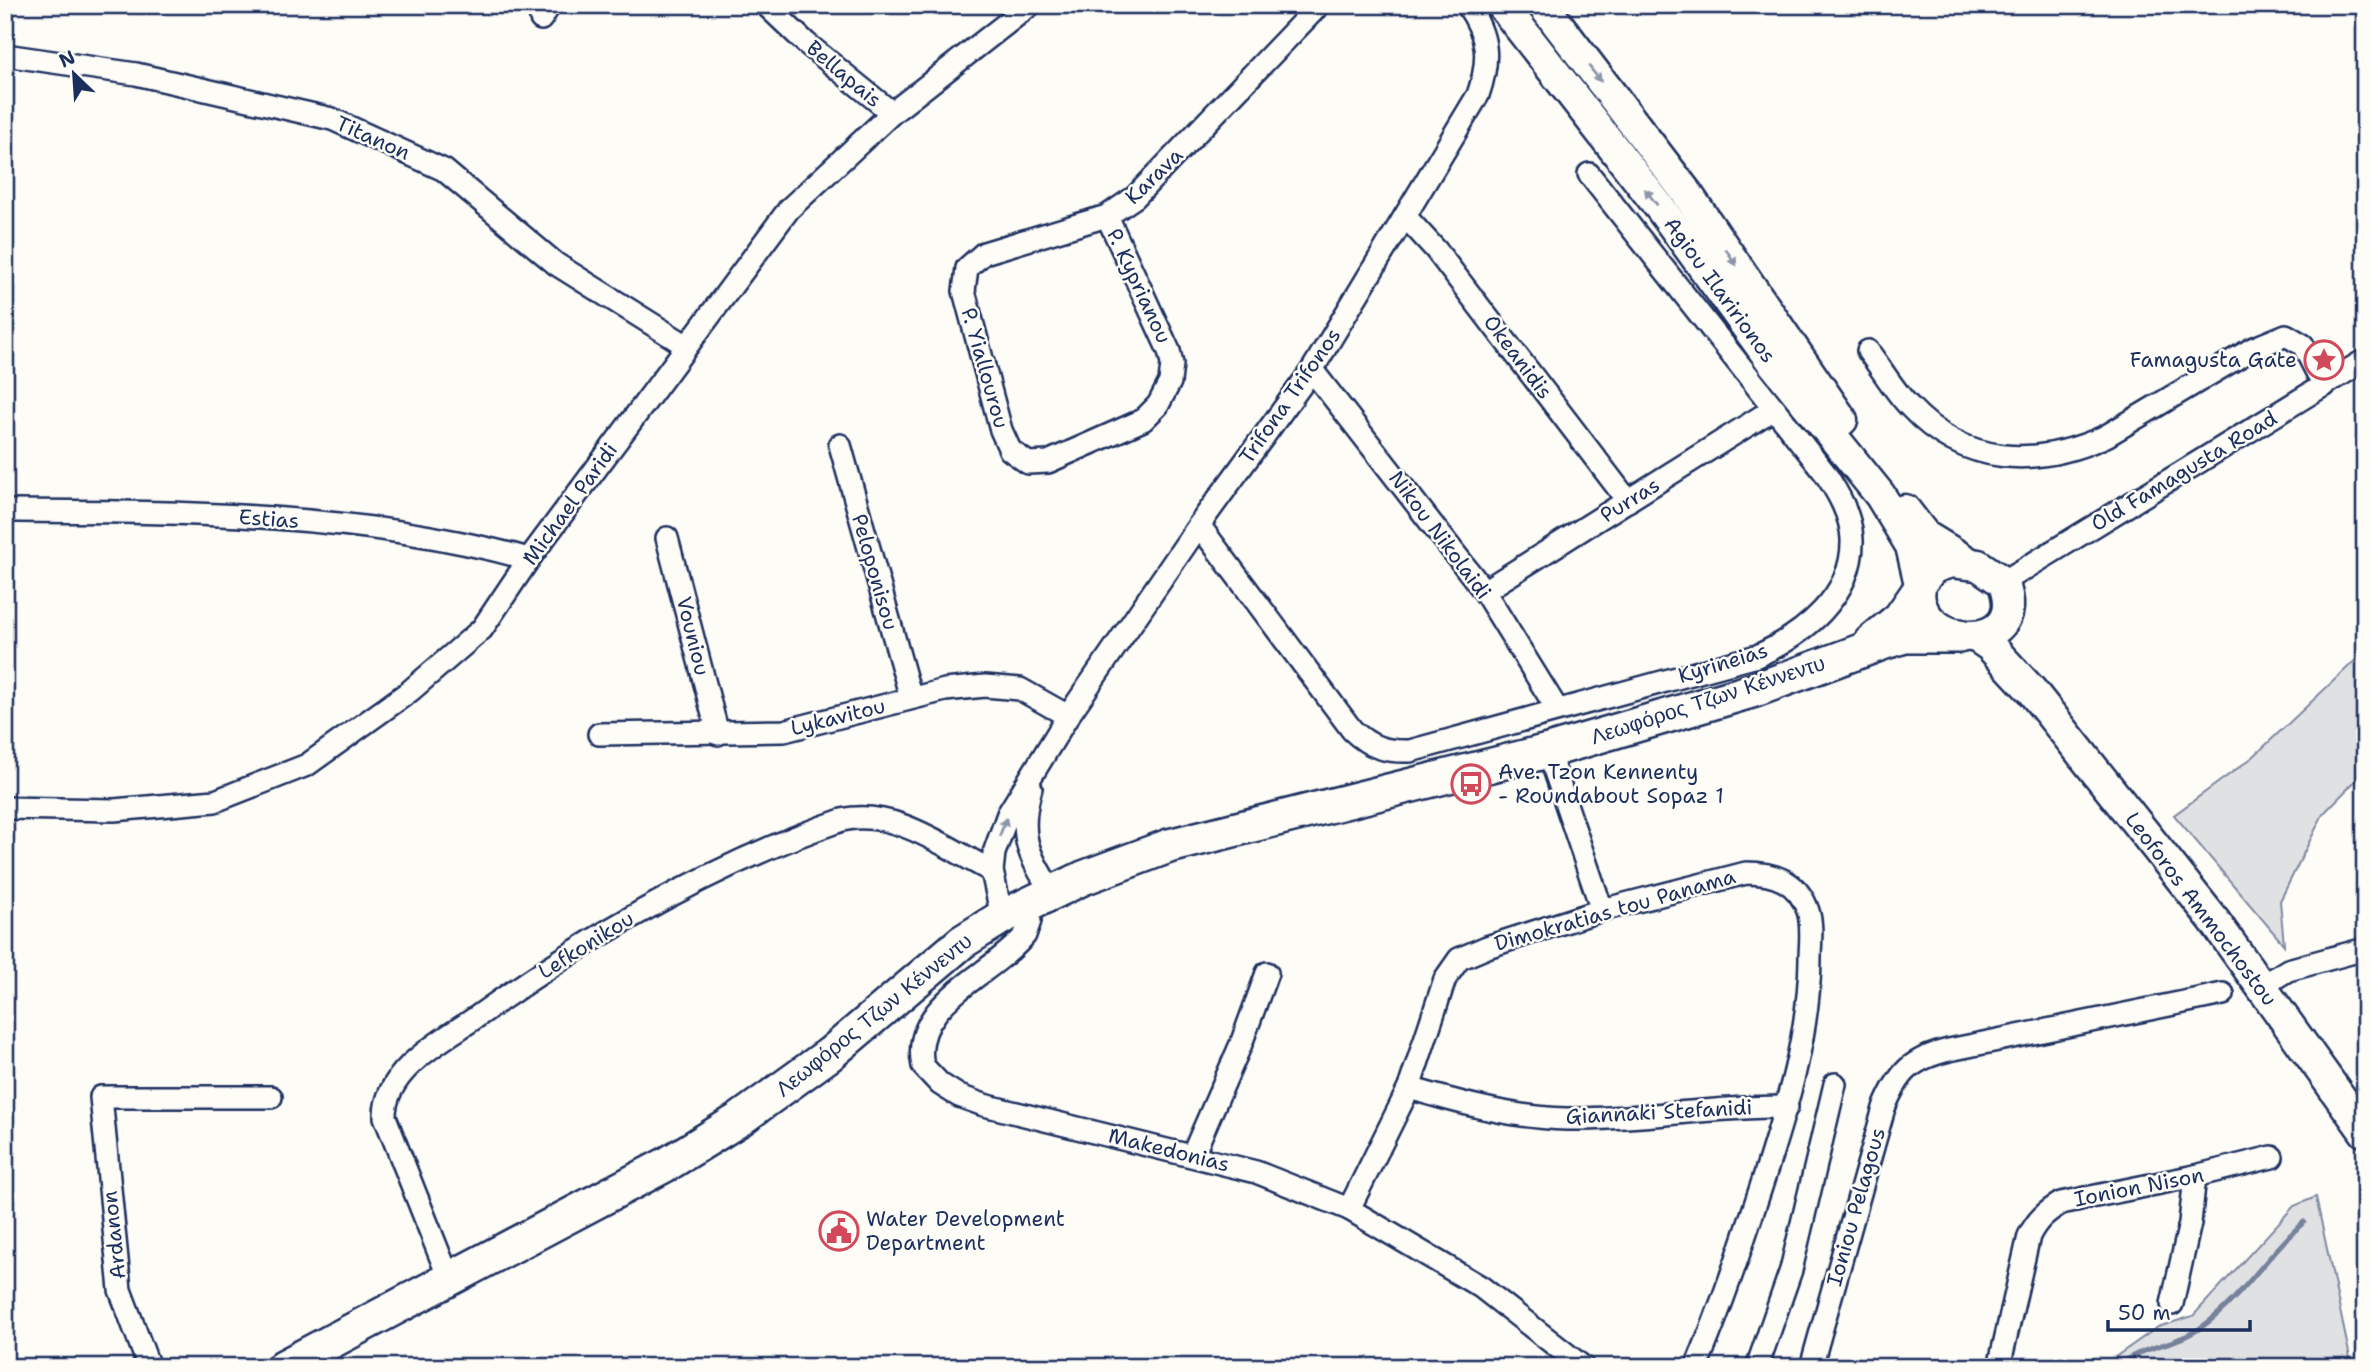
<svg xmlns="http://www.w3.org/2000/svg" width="2370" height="1372" viewBox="0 0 2370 1372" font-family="'Shantell Sans',sans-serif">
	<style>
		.green { fill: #e0e1e3; stroke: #7e88a0; stroke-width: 2 }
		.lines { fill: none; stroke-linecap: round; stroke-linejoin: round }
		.stream { stroke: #76819c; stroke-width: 5 }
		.street-casing { stroke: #1b2f5e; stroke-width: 26 }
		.secondary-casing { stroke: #1b2f5e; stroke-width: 35 }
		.primary-casing { stroke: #1b2f5e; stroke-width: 38 }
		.street { stroke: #fdfcf7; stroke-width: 21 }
		.secondary { stroke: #fdfcf7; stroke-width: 30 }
		.primary { stroke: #fdfcf7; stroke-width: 33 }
		.oneway { fill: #8c96aa }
		.labels { text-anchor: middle; stroke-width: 5; stroke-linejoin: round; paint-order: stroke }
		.street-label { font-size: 21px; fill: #1b2f5e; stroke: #fdfcf7 }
		.poi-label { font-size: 21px; fill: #1b2f5e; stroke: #fdfcf7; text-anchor: start }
	</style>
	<rect width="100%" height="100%" fill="#fdfcf7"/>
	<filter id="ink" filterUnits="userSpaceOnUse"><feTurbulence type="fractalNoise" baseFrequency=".0143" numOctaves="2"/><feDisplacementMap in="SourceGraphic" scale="14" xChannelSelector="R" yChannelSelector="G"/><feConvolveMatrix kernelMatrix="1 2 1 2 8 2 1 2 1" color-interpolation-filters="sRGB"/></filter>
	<g filter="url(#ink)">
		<!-- green -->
		<g class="green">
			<polygon points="2365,651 2365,771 2323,814 2280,901 2284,945 2174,815 2253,757"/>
			<polygon points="2316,1197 2352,1367 2101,1367 2158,1327 2193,1316 2294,1206"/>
		</g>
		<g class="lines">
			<!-- stream -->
			<path class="stream" d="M 2116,1367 C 2141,1345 2177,1346 2203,1326 C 2242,1298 2268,1253 2304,1222"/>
			<!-- street casing -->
			<g class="street-casing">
				<g id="street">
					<polyline points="766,5 806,43 892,113"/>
					<polyline points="541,19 550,5"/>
					<polyline points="5,55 136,74 332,119 444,170 556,264 687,346"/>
					<polyline points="1107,216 1169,351 1172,364 1170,382 1158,405 1143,420 1048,462 1028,463 1010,450 1001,430 964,291 967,268 984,253 1107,216 1135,197 1319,5"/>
					<polyline points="1405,216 1436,250 1628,501"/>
					<path d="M 1868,351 C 1882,369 1894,391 1910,407 C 1965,466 2036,468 2106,436 L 2252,349 L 2286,335 L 2303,345 L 2324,386"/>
					<polyline points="1312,370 1484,591 1557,709"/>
					<polyline points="840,445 911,698"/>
					<path d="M 5,511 C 181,512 359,512 529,559"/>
					<path d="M 1199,525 L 1352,730 C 1370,747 1385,752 1410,751 L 1757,656 C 1803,635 1854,596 1852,539 C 1851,515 1838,493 1825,473 L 1589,174"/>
					<polyline points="667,538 718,734"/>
					<polyline points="2003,582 2365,360"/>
					<polyline points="1484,591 1775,408"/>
					<polyline points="599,734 784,731 945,690 985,686 1020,689 1068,716"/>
					<polyline points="1548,751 1602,910"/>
					<path d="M 1031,788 C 1018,833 1027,854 1052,892"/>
					<polyline points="5,808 114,810 215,801 307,765 410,691 482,629 529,559 789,209 892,113 1030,5"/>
					<path d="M 1022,907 L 1030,921 L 1025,935 C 992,976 909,1003 923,1066 L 940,1084 L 959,1096 L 984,1105 L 1256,1172 L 1349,1209 L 1481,1287 L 1583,1367"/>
					<path d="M 1002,917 L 992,871 L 994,853 L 1008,814 L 1068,716 L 1199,525 L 1312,370 L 1478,95 C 1490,60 1489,36 1467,5"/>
					<polyline points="2260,987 2288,970 2365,949"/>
					<path d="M 1409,1088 C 1460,1103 1514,1118 1567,1119 C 1641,1120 1713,1106 1787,1107"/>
					<polyline points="1193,1154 1241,1044 1267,973"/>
					<path d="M 1349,1209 L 1409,1088 L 1445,979 L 1459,959 L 1487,947 L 1602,910 L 1746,873 C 1775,873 1798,881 1808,911 C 1813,926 1810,944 1810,959 C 1809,1039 1785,1112 1761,1187 C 1741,1248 1721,1308 1696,1367"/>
					<path d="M 450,1281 L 385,1117 C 384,1069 444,1040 478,1016 C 590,936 711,865 842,820 C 895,808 946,848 992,871"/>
					<polyline points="2172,1304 2190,1223 2195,1176"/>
					<polyline points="149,1367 120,1290 101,1097 271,1097"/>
					<polyline points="1757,1367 1791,1270 1835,1084"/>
					<path d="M 1811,1367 L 1884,1108 C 1899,1072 1911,1059 1949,1050 L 2223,994"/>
					<path d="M 1999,1367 L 2029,1236 C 2037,1220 2046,1212 2061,1203 L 2195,1176 L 2272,1157"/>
				</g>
			</g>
			<!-- secondary casing -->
			<g class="secondary-casing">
				<g id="secondary">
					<polyline points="1502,5 1661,209 1770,359 1880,495 1911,546 1920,584"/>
					<polyline points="1543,5 1686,192 1842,420"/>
					<polyline points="1905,510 1925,536 1971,564"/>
					<path d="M 1951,562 L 1978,565 L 2003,582 C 2034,659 1907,648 1920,584 L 1933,568 Z"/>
					<polyline points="1978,638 1990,646 2031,690 2213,919 2365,1132"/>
				</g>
			</g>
			<!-- primary casing -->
			<g class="primary-casing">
				<g id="primary">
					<polyline points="1871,642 1900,618 1918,592"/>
					<polyline points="283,1367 669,1163 740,1119 830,1054 962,942 1002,917 1083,878 1169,846 1548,751 1755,690 1885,642 1905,636 1959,636"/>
				</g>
			</g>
			<!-- street -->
			<use href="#street" class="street"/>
			<!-- secondary -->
			<use href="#secondary" class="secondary"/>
			<!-- primary -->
			<use href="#primary" class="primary"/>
		</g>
		<!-- one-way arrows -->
		<defs><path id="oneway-solid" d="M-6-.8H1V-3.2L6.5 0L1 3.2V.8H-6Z" transform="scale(1.75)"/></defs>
		<g class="oneway">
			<use href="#oneway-solid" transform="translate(1595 74) rotate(52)"/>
			<use href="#oneway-solid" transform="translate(1651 197) rotate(-128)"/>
			<use href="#oneway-solid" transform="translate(1731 257) rotate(56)"/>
			<use href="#oneway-solid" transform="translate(1003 827) rotate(-69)"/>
		</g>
	</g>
	<!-- icons -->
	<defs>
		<g id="sight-ring" transform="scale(2.0125)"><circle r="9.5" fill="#fdfcf7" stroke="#d1495b" stroke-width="1.5"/><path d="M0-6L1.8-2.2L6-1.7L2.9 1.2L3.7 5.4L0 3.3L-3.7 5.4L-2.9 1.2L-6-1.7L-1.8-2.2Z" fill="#d1495b"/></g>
		<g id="bus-ring" transform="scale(2.0125)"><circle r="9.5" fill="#fdfcf7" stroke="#d1495b" stroke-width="1.5"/><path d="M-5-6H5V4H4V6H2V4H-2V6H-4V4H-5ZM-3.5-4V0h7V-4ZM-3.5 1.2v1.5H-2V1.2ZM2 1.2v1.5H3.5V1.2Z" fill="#d1495b"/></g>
		<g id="civic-ring" transform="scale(2.0125)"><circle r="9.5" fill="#fdfcf7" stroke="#d1495b" stroke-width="1.5"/><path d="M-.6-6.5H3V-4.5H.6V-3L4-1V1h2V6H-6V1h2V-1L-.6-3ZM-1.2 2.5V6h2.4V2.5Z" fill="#d1495b"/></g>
	</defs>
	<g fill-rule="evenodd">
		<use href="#sight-ring" x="2324" y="360"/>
		<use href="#bus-ring" x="1471" y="784"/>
		<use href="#civic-ring" x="839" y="1231"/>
	</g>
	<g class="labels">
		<!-- street labels -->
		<g class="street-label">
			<text transform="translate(844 74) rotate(40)" y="7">Bellapais</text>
			<text transform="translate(373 138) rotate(24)" y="7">Titanon</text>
			<text transform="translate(1154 176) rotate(-44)" y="7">Karava</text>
			<text transform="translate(1139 286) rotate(65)" y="7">P. Kyprianou</text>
			<text transform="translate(1720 290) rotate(54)" y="7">Agiou Ilaririonos</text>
			<text transform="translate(1518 357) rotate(53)" y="7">Okeanidis</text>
			<text transform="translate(985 368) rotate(74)" y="7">P. Yiallourou</text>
			<text transform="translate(1290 396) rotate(-55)" y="7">Trifona Trifonos</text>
			<text transform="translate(2184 471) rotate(-31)" y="7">Old Famagusta Road</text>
			<text transform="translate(1630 500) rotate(-32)" y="7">Purras</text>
			<text transform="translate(570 504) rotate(-54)" y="7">Michael Paridi</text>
			<text transform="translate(269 519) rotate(4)" y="7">Estias</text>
			<text transform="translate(1440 535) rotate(53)" y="7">Nikou Nikolaidi</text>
			<text transform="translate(875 572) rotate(74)" y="7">Peloponisou</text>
			<text transform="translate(693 636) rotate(76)" y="7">Vouniou</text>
			<text transform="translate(1723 663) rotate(-17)" y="7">Kyrineias</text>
			<text transform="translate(1708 700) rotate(-18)" y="7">Λεωφόρος Τζων Κέννεντυ</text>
			<text transform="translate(838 717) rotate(-14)" y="7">Lykavitou</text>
			<text transform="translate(2201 909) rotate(53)" y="7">Leoforos Ammochostou</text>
			<text transform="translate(1615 910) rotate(-16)" y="7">Dimokratias tou Panama</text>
			<text transform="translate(586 945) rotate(-32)" y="7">Lefkonikou</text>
			<text transform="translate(874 1015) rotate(-39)" y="7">Λεωφόρος Τζων Κέννεντυ</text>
			<text transform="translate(1659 1112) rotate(-3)" y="7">Giannaki Stefanidi</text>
			<text transform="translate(1169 1150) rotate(14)" y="7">Makedonias</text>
			<text transform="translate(2139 1187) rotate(-11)" y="7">Ionion Nison</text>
			<text transform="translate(1856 1207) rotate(-74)" y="7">Ioniou Pelagous</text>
			<text transform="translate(114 1235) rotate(-96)" y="7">Ardanon</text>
		</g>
		<!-- poi labels -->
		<g class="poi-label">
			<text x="2297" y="367" text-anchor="end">Famagusta Gate</text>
			<text x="1498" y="779">Ave. Tzon Kennenty<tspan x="1498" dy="24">- Roundabout Sopaz 1</tspan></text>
			<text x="866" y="1226">Water Development<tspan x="866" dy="24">Department</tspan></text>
		</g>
	</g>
	<!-- margin -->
	<rect width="2370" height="1372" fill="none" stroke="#fdfcf7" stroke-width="28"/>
	<rect x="14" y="14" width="2342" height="1344" fill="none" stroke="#1b2f5e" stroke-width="2.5" filter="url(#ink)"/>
	<!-- north arrow -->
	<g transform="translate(74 74) rotate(335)" stroke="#fdfcf7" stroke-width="5" paint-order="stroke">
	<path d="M0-5L12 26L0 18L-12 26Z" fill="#1b2f5e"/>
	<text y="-10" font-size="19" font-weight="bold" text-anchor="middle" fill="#1b2f5e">N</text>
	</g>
	<!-- scale -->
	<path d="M2108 1320v10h142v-10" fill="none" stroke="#1b2f5e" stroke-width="3.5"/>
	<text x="2118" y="1320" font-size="21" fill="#1b2f5e" stroke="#fdfcf7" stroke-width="5" paint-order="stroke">50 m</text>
</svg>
